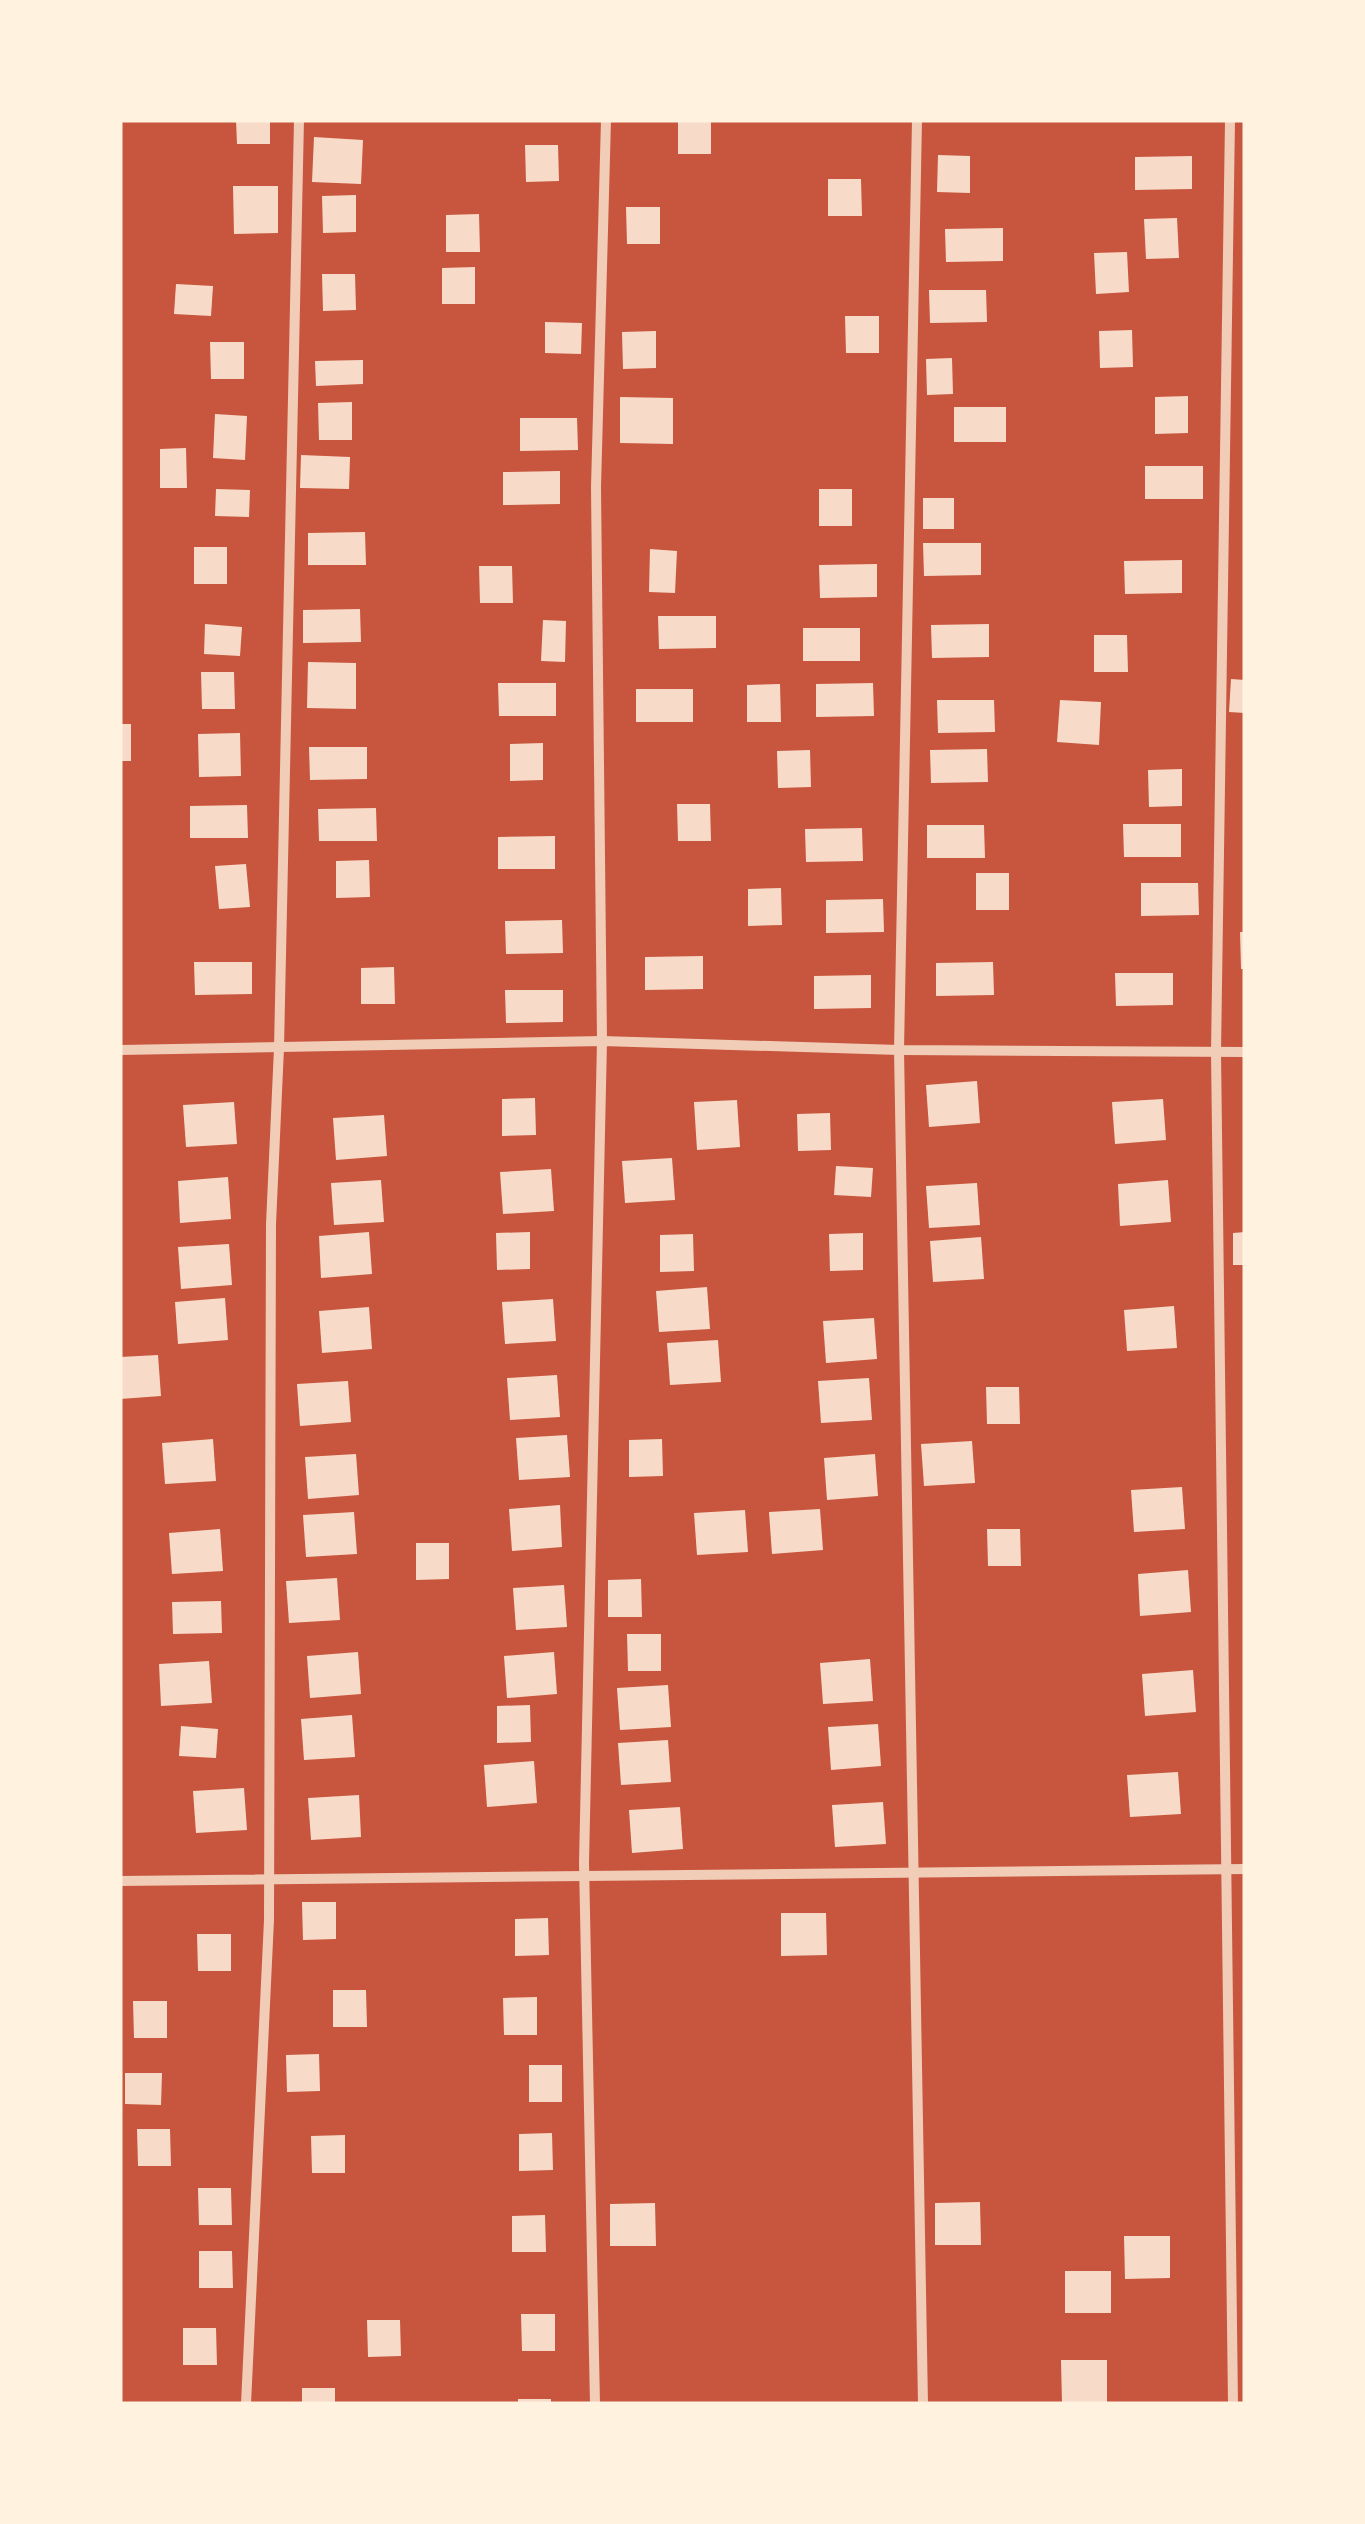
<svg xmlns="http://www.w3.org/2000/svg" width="1365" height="2524" viewBox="0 0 1365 2524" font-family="'Work Sans',sans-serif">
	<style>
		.building { fill: #f7dbc8 }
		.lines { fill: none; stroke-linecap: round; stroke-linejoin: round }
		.minor { stroke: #f1ccb7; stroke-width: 10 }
	</style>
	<rect width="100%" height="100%" fill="#c8553d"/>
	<!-- building -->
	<g class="building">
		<polygon points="236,120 270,120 270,144 237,144"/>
		<rect x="678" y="120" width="33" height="34"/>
		<polygon points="314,137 363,140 361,184 312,182"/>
		<polygon points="525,145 558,145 559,181 526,182"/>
		<polygon points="938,155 970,156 970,193 937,192"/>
		<polygon points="1192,156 1192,189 1135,190 1135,157"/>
		<polygon points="828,179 861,179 862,216 828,216"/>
		<polygon points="233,186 278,186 278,233 234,234"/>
		<polygon points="356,195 356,232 323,233 322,196"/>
		<polygon points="626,207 660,207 660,244 627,244"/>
		<polygon points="479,214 480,252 446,252 446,215"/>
		<polygon points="1177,218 1179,258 1146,259 1144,219"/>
		<polygon points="1003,228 1003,261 946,262 945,229"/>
		<polygon points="1127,252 1129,292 1096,294 1094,253"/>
		<polygon points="475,267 475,304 442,304 442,268"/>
		<polygon points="322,274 355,274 356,310 323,311"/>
		<polygon points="176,284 213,286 211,316 174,314"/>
		<polygon points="929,290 986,290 987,322 930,323"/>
		<polygon points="845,316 879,316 879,353 846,353"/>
		<polygon points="545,322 582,323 581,354 545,353"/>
		<polygon points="1132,330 1133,367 1100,368 1099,331"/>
		<polygon points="656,331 656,368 623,369 622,332"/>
		<polygon points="210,342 244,342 244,379 211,379"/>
		<polygon points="952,358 953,394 927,395 926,359"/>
		<polygon points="363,360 363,384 316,386 315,361"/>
		<polygon points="1188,396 1188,433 1155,434 1155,397"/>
		<polygon points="620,397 673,398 673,444 620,443"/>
		<polygon points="352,402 352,440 319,440 318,403"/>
		<rect x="954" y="407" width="52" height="35"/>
		<polygon points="215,414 247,416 245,460 213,458"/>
		<polygon points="520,418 577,418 578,450 520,451"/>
		<polygon points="186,448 187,488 160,488 160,449"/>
		<polygon points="301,455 350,457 349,489 300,488"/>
		<rect x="1145" y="466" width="58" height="33"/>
		<polygon points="560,471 560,504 503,505 503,472"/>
		<polygon points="216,489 250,490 249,517 215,516"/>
		<rect x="819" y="489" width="33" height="37"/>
		<rect x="923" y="498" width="31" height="31"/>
		<polygon points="365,532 366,565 308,565 308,533"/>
		<polygon points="923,543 981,543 981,575 924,576"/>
		<rect x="194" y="547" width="33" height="37"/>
		<polygon points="650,549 677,551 675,593 649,592"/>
		<polygon points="1182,560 1182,593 1125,594 1124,561"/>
		<polygon points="877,564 877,597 820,598 819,565"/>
		<polygon points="479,566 512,566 513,603 480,603"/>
		<polygon points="360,609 361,642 303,643 303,610"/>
		<polygon points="658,616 716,616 716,648 659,649"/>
		<polygon points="543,620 566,621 565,662 541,661"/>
		<polygon points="205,624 242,627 240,656 204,654"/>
		<polygon points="989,624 989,657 932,658 931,625"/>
		<rect x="803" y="628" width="57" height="33"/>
		<polygon points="1094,635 1127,635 1128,672 1094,672"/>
		<polygon points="308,662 356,663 356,709 307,708"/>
		<polygon points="201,672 234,672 235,709 202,709"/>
		<polygon points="1231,679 1245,680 1245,713 1229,712"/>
		<polygon points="498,683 556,683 556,716 499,716"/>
		<polygon points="873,683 874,716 816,717 816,684"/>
		<polygon points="780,684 781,722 747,722 747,685"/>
		<rect x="636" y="689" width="57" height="33"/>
		<polygon points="937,700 994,700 995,732 938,733"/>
		<polygon points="1060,700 1101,702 1099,745 1057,742"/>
		<rect x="120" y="724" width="11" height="37"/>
		<polygon points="240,733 241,776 199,777 198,734"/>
		<polygon points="543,743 543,780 510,781 510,744"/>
		<polygon points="309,747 367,747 367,779 310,780"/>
		<polygon points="987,749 988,782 931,783 930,750"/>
		<polygon points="810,750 811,787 778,788 777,751"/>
		<polygon points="1182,769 1182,806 1149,807 1148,770"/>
		<polygon points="677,804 710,804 711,841 678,841"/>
		<polygon points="247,805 248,838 190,838 190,806"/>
		<polygon points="376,808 377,841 319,841 318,809"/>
		<polygon points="1123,824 1181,824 1181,857 1124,857"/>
		<polygon points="927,825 984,825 985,858 927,858"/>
		<polygon points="862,828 863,861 806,862 805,829"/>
		<polygon points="555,836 555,869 498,869 498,837"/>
		<polygon points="369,860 370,897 336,898 336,861"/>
		<polygon points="246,864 250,907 219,909 215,866"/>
		<rect x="976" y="873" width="33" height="37"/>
		<polygon points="1141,883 1198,883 1199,915 1141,916"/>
		<polygon points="781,888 782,925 748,926 748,889"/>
		<polygon points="883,899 884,932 826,933 826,900"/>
		<polygon points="562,920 563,953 506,954 505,921"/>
		<polygon points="1240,932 1245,932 1245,969 1241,969"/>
		<polygon points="703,956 703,989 645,990 645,957"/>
		<polygon points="194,962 252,962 252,994 195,995"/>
		<polygon points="993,962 994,995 936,996 936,963"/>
		<polygon points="394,967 395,1004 361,1004 361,968"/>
		<polygon points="1115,973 1173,973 1173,1005 1116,1006"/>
		<polygon points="871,975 871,1008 814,1009 814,976"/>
		<polygon points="505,990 563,990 563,1022 506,1023"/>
		<polygon points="977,1081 980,1123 929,1127 926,1085"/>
		<polygon points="535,1098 536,1135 502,1136 502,1099"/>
		<polygon points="1163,1099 1166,1140 1115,1144 1112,1102"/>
		<polygon points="737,1100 740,1147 697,1150 694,1102"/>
		<polygon points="234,1102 237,1144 186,1147 183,1105"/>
		<polygon points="830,1113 831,1150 798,1151 797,1114"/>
		<polygon points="384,1115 387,1156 336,1160 333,1118"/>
		<polygon points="672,1158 675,1200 625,1203 622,1161"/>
		<polygon points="836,1166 873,1168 871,1197 834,1195"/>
		<polygon points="551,1169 554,1211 503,1214 500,1172"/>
		<polygon points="228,1177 231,1219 180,1223 178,1181"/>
		<polygon points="381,1180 384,1222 334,1225 331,1183"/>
		<polygon points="1168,1180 1171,1222 1120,1226 1118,1184"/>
		<polygon points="977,1183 980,1225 929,1228 926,1186"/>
		<polygon points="369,1232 372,1274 321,1278 319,1236"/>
		<polygon points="530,1232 530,1269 497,1270 496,1233"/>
		<polygon points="1245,1232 1245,1265 1233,1265 1233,1233"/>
		<polygon points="863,1233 863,1270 830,1271 829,1234"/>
		<polygon points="693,1234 694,1271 660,1272 660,1235"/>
		<polygon points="981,1237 984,1279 933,1282 930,1241"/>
		<polygon points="229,1244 232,1285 181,1289 178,1247"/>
		<polygon points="707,1287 710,1329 659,1332 656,1291"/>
		<polygon points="225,1298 228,1340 178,1344 175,1302"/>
		<polygon points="553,1299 556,1341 505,1344 502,1302"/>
		<polygon points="1174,1306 1177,1348 1127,1351 1124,1310"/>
		<polygon points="369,1307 372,1349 322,1353 319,1311"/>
		<polygon points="874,1318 877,1359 826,1363 823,1321"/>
		<polygon points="718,1340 721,1382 670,1385 667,1343"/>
		<polygon points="158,1355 161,1396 120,1399 120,1357"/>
		<polygon points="557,1375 560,1417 510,1420 507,1378"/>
		<polygon points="869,1378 872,1420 821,1423 818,1381"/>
		<polygon points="348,1381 351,1422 300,1426 297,1384"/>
		<polygon points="986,1387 1019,1387 1020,1424 987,1424"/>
		<polygon points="567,1435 570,1477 519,1480 516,1438"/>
		<polygon points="213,1439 216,1481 165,1484 162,1443"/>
		<polygon points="662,1439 663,1476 629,1477 629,1440"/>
		<polygon points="972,1441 975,1483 924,1486 921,1444"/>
		<polygon points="356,1454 359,1495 308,1499 305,1457"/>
		<polygon points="875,1454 878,1496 827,1500 824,1458"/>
		<polygon points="1182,1487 1185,1529 1134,1532 1131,1490"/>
		<polygon points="560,1505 562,1547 512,1551 509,1509"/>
		<polygon points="820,1509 823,1550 772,1554 769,1512"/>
		<polygon points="745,1510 748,1552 697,1555 694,1513"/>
		<polygon points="354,1512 357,1554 306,1557 303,1515"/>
		<polygon points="220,1529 223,1571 172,1574 169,1533"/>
		<polygon points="987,1529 1020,1529 1021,1566 988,1566"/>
		<polygon points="416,1543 449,1543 449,1579 416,1580"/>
		<polygon points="1188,1570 1191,1612 1140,1616 1138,1574"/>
		<polygon points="337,1578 340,1620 289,1623 286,1581"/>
		<polygon points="641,1579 642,1617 608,1617 608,1580"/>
		<polygon points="564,1585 567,1627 516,1630 513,1588"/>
		<polygon points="221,1601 222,1633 173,1634 172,1602"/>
		<polygon points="627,1634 661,1634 661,1671 628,1671"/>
		<polygon points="358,1652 361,1694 310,1698 307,1656"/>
		<polygon points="554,1652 557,1694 507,1698 504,1656"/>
		<polygon points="870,1659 873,1701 823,1704 820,1663"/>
		<polygon points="209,1661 212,1703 161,1706 159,1664"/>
		<polygon points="1193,1670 1196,1712 1145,1716 1142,1674"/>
		<polygon points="668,1685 671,1727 620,1730 617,1688"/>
		<polygon points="530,1705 531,1742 497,1743 497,1706"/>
		<polygon points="352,1715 355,1757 304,1760 301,1719"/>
		<polygon points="878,1724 881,1766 831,1770 828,1727"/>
		<polygon points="181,1726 218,1729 216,1758 179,1756"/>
		<polygon points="668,1740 671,1782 621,1785 618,1743"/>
		<polygon points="534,1761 537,1803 487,1807 484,1765"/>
		<polygon points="1178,1772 1181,1814 1130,1817 1127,1775"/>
		<polygon points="244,1788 247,1830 196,1833 193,1791"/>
		<polygon points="359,1795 361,1837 311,1840 308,1798"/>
		<polygon points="883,1802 886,1844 835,1847 832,1805"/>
		<polygon points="680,1807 683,1849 632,1853 629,1810"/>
		<polygon points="302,1902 336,1902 336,1939 303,1940"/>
		<polygon points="781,1913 826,1913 827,1955 781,1956"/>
		<polygon points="548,1918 549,1955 515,1956 515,1919"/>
		<polygon points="197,1934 231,1934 231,1971 198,1971"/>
		<polygon points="333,1990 366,1990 367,2027 333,2027"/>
		<polygon points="537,1997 537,2035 504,2035 503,1998"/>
		<polygon points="133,2001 167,2001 167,2038 134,2038"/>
		<polygon points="319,2054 320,2091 287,2092 286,2055"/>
		<rect x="529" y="2065" width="33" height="37"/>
		<polygon points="125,2073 162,2073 161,2105 125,2104"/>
		<polygon points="137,2129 170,2129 171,2166 138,2166"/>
		<polygon points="552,2133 553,2170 519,2171 519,2134"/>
		<polygon points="345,2135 345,2173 312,2173 311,2136"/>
		<polygon points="198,2188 231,2188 232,2225 199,2225"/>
		<polygon points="980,2202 981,2245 935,2245 935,2203"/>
		<polygon points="655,2203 656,2246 610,2246 610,2204"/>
		<polygon points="545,2215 546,2252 512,2252 512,2216"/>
		<polygon points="1124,2236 1170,2236 1170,2278 1125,2279"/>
		<polygon points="199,2251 232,2251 233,2288 199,2288"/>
		<rect x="1065" y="2271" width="46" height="42"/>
		<polygon points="521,2314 555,2314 555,2351 522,2351"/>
		<polygon points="367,2320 400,2320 401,2356 368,2357"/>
		<polygon points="183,2328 216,2328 217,2365 183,2365"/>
		<polygon points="1061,2360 1107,2360 1107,2402 1062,2403"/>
		<rect x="302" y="2388" width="33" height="16"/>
		<rect x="518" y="2399" width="33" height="5"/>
	</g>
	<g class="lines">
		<!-- minor -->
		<g class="minor">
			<polyline points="917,120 899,1050 923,2404"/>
			<polyline points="1230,120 1216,1052 1233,2404"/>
			<polyline points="120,1050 602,1041 899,1050 1245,1052"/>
			<polyline points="120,1881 1245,1869"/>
			<polyline points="246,2404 269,1920 271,1224 279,1048 299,120"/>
			<polyline points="595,2404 584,1863 602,1041 596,487 606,120"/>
		</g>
	</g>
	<!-- border -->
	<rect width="1365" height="2524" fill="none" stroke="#fff3e0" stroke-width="245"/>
</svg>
